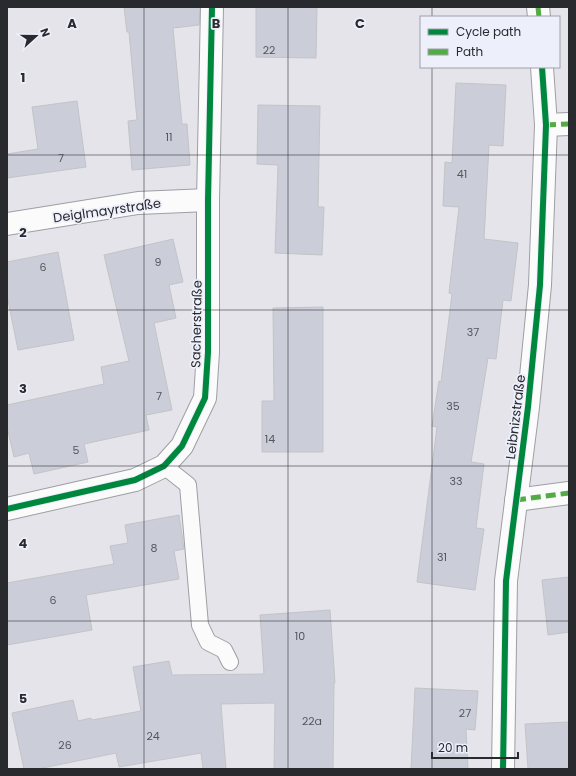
<svg xmlns="http://www.w3.org/2000/svg" width="576" height="776" viewBox="0 0 576 776" font-family="Poppins,sans-serif">
	<style>
		.building { fill: #cbcdd8; stroke: #c3c4c8 }
		.lines { fill: none; stroke-linecap: round; stroke-linejoin: round }
		.lane-casing { stroke: #9e9fa3; stroke-width: 18 }
		.street-casing { stroke: #9e9fa3; stroke-width: 24 }
		.lane { stroke: #fbfbfc; stroke-width: 16 }
		.street { stroke: #fbfbfc; stroke-width: 22 }
		.quiet { stroke: #53ab44; stroke-width: 5; stroke-dasharray: 10 5; stroke-linecap: butt }
		.cycleway-casing { stroke: #edeffb; stroke-width: 8 }
		.cycleway { stroke: #00873e; stroke-width: 6 }
		.grid { fill: none; stroke: #292a2e; stroke-width: 1; stroke-opacity: 0.55 }
		.labels { text-anchor: middle; stroke-width: 3.5; stroke-linejoin: round; paint-order: stroke }
		.number-label { font-size: 11px; fill: #55565c }
		.street-label { font-size: 13px; fill: #292a2e; stroke: #edeffb }
		.grid-label { font-size: 13px; text-anchor: middle; font-weight: bold; fill: #292a2e; stroke: #edeffb; stroke-width: 3.5; stroke-linejoin: round; paint-order: stroke }
	</style>
	<rect width="100%" height="100%" fill="#e4e4ea"/>
	<!-- building -->
	<g class="building">
		<polygon points="124,7 200,7 199,25 173,28 182,124 187,124 190,165 132,170 128,121 137,120 129,32 127,32"/>
		<polygon points="256,7 317,7 316,58 256,57"/>
		<polygon points="456,83 506,85 503,146 489,145 484,239 518,243 511,301 503,300 496,359 488,358 471,462 484,464 476,528 484,529 475,590 417,582 437,427 432,426 439,381 441,382 452,294 449,293 459,207 443,206 445,162 452,163"/>
		<polygon points="77,101 86,167 7,178 7,154 38,149 32,107"/>
		<polygon points="258,105 320,106 318,207 324,207 322,255 275,253 278,165 257,164"/>
		<polygon points="173,239 183,282 169,285 176,318 154,323 172,410 146,415 149,430 84,444 88,462 34,474 29,453 14,457 7,427 7,405 104,384 101,367 129,361 104,255"/>
		<polygon points="58,252 74,340 18,350 7,295 7,262"/>
		<polygon points="323,307 323,452 262,452 262,401 274,401 273,308"/>
		<polygon points="179,515 184,549 174,551 179,579 86,595 92,630 7,645 7,583 114,564 110,546 128,543 125,525"/>
		<polygon points="569,577 569,632 548,635 542,580"/>
		<polygon points="330,610 335,683 334,683 333,769 274,769 275,703 221,704 226,769 203,769 201,753 119,767 116,753 38,769 24,769 12,713 73,700 78,721 91,718 92,720 141,711 133,667 169,661 172,675 264,674 260,615"/>
		<polygon points="415,688 478,691 475,730 466,729 468,769 411,769"/>
		<polygon points="569,722 569,769 528,769 525,724"/>
	</g>
	<g class="lines">
		<!-- lane casing -->
		<g class="lane-casing">
			<polyline id="lane" points="164,466 188,485 200,625 208,642 224,650 230,662"/>
		</g>
		<!-- street casing -->
		<g class="street-casing">
			<g id="street">
				<polyline points="538,7 539,17"/>
				<polyline points="546,125 569,124"/>
				<polyline points="7,224 138,203 208,200"/>
				<polyline points="516,500 569,493"/>
				<polyline points="7,509 135,480 164,466 182,446 205,398 208,352 208,200 212,7"/>
				<polyline points="503,769 506,581 528,407 540,285 546,125 542,67"/>
			</g>
		</g>
		<!-- lane -->
		<use href="#lane" class="lane"/>
		<!-- street -->
		<use href="#street" class="street"/>
		<!-- quiet -->
		<g class="quiet">
			<polyline points="538,7 539,17"/>
			<polyline points="546,125 569,124"/>
			<polyline points="516,500 569,493"/>
		</g>
		<!-- cycleway casing -->
		<g class="cycleway-casing">
			<g id="cycleway">
				<polyline points="7,509 135,480 164,466 182,446 205,398 208,352 208,200 212,7"/>
				<polyline points="503,769 506,581 528,407 540,285 546,125 542,67"/>
			</g>
		</g>
		<!-- cycleway -->
		<use href="#cycleway" class="cycleway"/>
	</g>
	<!-- grid -->
	<path class="grid" d="M 144,7 L 144,769M 288,7 L 288,769M 432,7 L 432,17M 432,67 L 432,769M 7,155 L 569,155M 7,310 L 569,310M 7,466 L 569,466M 7,621 L 569,621"/>
	<g class="labels">
		<!-- number labels -->
		<g class="number-label">
			<text x="269" y="54">22</text>
			<text x="169" y="141">11</text>
			<text x="61" y="162">7</text>
			<text x="462" y="178">41</text>
			<text x="158" y="266">9</text>
			<text x="43" y="271">6</text>
			<text x="473" y="336">37</text>
			<text x="159" y="400">7</text>
			<text x="453" y="410">35</text>
			<text x="270" y="443">14</text>
			<text x="76" y="454">5</text>
			<text x="456" y="485">33</text>
			<text x="154" y="552">8</text>
			<text x="442" y="561">31</text>
			<text x="53" y="604">6</text>
			<text x="300" y="640">10</text>
			<text x="465" y="717">27</text>
			<text x="312" y="725">22a</text>
			<text x="153" y="740">24</text>
			<text x="65" y="749">26</text>
		</g>
		<!-- street labels -->
		<g class="street-label">
			<text transform="translate(107 210) rotate(-8)" y="5">Deiglmayrstraße</text>
			<text transform="translate(196 324) rotate(-89)" y="5">Sacherstraße</text>
			<text transform="translate(515 417) rotate(-83)" y="5">Leibnizstraße</text>
		</g>
	</g>
	<g class="grid-label">
		<text x="72" y="28">A</text>
		<text x="216" y="28">B</text>
		<text x="360" y="28">C</text>
		<text x="23" y="82">1</text>
		<text x="23" y="237">2</text>
		<text x="23" y="393">3</text>
		<text x="23" y="548">4</text>
		<text x="23" y="703">5</text>
	</g>
	<!-- border -->
	<rect width="576" height="776" fill="none" stroke="#292a2e" stroke-width="16"/>
	<!-- legend -->
	<rect x="420" y="16" width="140" height="52" fill="#edeffb" stroke="#9fa0a9"/>
	<rect x="428" y="29" width="20" height="6" fill="#00873e" stroke="#9fa0a9"/>
	<text x="456" y="36" font-size="12" fill="#292a2e">Cycle path</text>
	<rect x="428" y="49" width="20" height="6" fill="#53ab44" stroke="#9fa0a9"/>
	<text x="456" y="56" font-size="12" fill="#292a2e">Path</text>
	<!-- north arrow -->
	<g transform="translate(36 36) rotate(69)" stroke="#edeffb" stroke-width="3" paint-order="stroke">
	<path d="M0-3L7 15L0 10L-7 15Z" fill="#292a2e"/>
	<text y="-6" font-size="11" font-weight="bold" text-anchor="middle" fill="#292a2e">N</text>
	</g>
	<!-- scale -->
	<path d="M432 752v6h86v-6" fill="none" stroke="#292a2e" stroke-width="2"/>
	<text x="438" y="752" font-size="12" fill="#292a2e" stroke="#edeffb" stroke-width="3" paint-order="stroke">20 m</text>
</svg>
